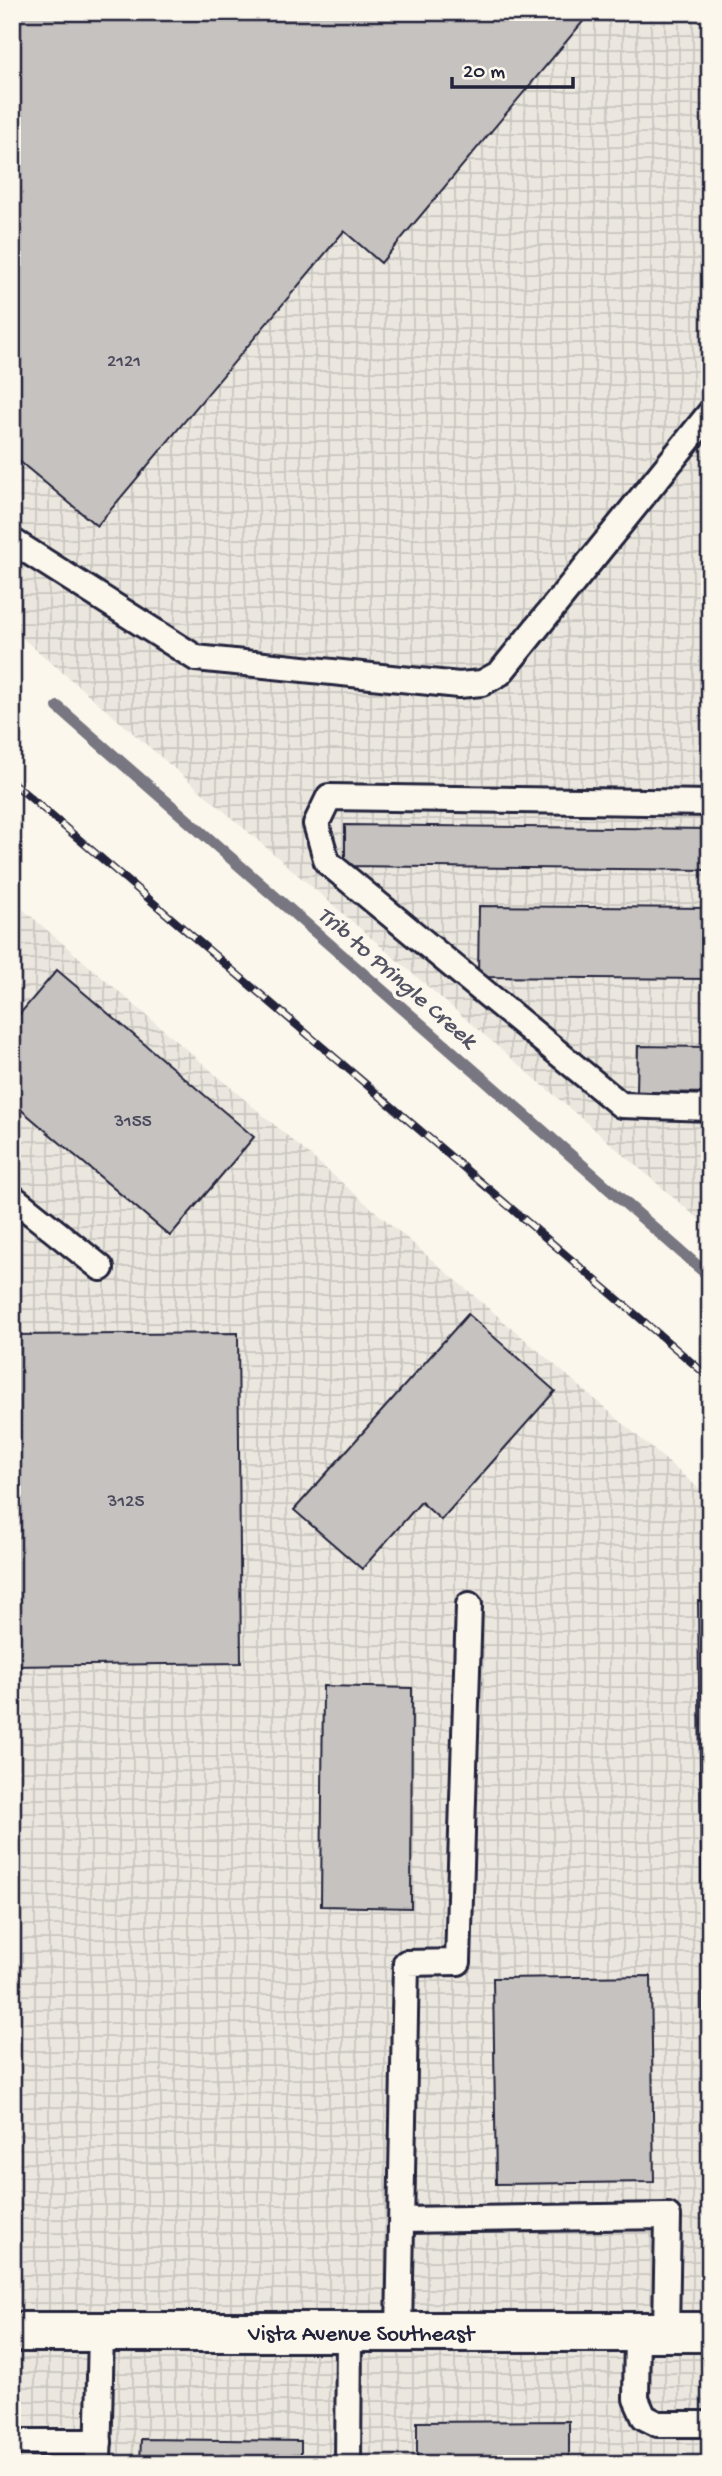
<svg xmlns="http://www.w3.org/2000/svg" width="722" height="2476" viewBox="0 0 722 2476" font-family="'Gochi Hand',sans-serif">
	<style>
		.industrial { fill: url(#industrial-grid) }
		.lines { fill: none; stroke-linecap: round; stroke-linejoin: round }
		.stream { stroke: #787681; stroke-width: 12 }
		.building { fill: #c6c2c0; stroke: #22223b; stroke-width: 2 }
		.service-casing { stroke: #22223b; stroke-width: 30 }
		.minor-casing { stroke: #22223b; stroke-width: 44 }
		.service { stroke: #fbf7ec; stroke-width: 24 }
		.minor { stroke: #fbf7ec; stroke-width: 38 }
		.rail-casing { stroke: #22223b; stroke-width: 8 }
		.rail { stroke: #fbf7ec; stroke-width: 5; stroke-dasharray: 16; stroke-linecap: butt }
		.labels { text-anchor: middle; stroke-width: 7; stroke-linejoin: round; paint-order: stroke }
		.number-label { font-size: 19px; fill: #4b4a5c }
		.street-label { font-size: 23px; fill: #22223b; stroke: #fbf7ec }
		.water-label { font-size: 24px; font-style: italic; fill: #545364; stroke: #fbf7ec }
	</style>
	<defs>
		<pattern id="industrial-grid" width="8" height="8" patternUnits="userSpaceOnUse" patternTransform="scale(1.75)"><rect width="8" height="8" fill="#ebe7df"/><path d="M0 4h8M4 0v8" fill="none" stroke="#c9c6c0"/></pattern>
	</defs>
	<rect width="100%" height="100%" fill="#fbf7ec"/>
	<filter id="ink" filterUnits="userSpaceOnUse"><feTurbulence type="fractalNoise" baseFrequency=".0143" numOctaves="2"/><feDisplacementMap in="SourceGraphic" scale="14" xChannelSelector="R" yChannelSelector="G"/><feConvolveMatrix kernelMatrix="1 2 1 2 8 2 1 2 1" color-interpolation-filters="sRGB"/></filter>
	<g filter="url(#ink)">
		<!-- industrial -->
		<g class="industrial">
			<polygon points="12,12 710,12 710,1229 12,629"/>
			<polygon points="12,900 710,1498 710,2464 12,2464"/>
		</g>
		<g class="lines">
			<!-- stream -->
			<polyline class="stream" points="58,707 710,1277"/>
		</g>
		<!-- building -->
		<g class="building">
			<polygon points="12,12 591,12 381,263 344,231 97,526 12,455"/>
			<polygon points="345,825 710,829 710,870 345,866"/>
			<polygon points="479,906 710,908 710,979 478,977"/>
			<polygon points="57,970 254,1137 170,1236 12,1102 12,1023"/>
			<polygon points="638,1046 710,1047 710,1093 637,1092"/>
			<polygon points="468,1314 555,1391 441,1520 421,1502 362,1569 294,1510"/>
			<polygon points="238,1333 241,1663 12,1666 12,1335"/>
			<polygon points="698,1601 710,1601 710,2114 704,2114"/>
			<polygon points="323,1686 412,1688 411,1908 321,1906"/>
			<polygon points="651,1976 654,2182 496,2184 493,1978"/>
			<polygon points="569,2421 569,2464 417,2464 417,2422"/>
			<polygon points="141,2439 301,2441 301,2464 140,2464"/>
		</g>
		<g class="lines">
			<!-- service casing -->
			<g class="service-casing">
				<g id="service">
					<polyline points="12,541 196,658 459,685 482,683 500,673 710,413"/>
					<polyline points="710,803 329,797 316,824 327,862 621,1105 710,1108"/>
					<polyline points="12,1197 101,1268"/>
					<polyline points="402,2220 668,2216 666,2332"/>
					<polyline points="399,2332 406,1963 458,1962 469,1605"/>
					<polyline points="637,2332 636,2399 644,2417 658,2424 710,2424"/>
					<polyline points="12,2442 99,2442"/>
					<polyline points="98,2464 101,2332"/>
					<polyline points="348,2464 349,2332"/>
				</g>
			</g>
			<!-- minor casing -->
			<g class="minor-casing">
				<polyline id="minor" points="12,2332 710,2332"/>
			</g>
			<!-- service -->
			<use href="#service" class="service"/>
			<!-- minor -->
			<use href="#minor" class="minor"/>
			<!-- rail casing -->
			<g class="rail-casing">
				<polyline id="rail" points="12,782 710,1378"/>
			</g>
			<!-- rail -->
			<use href="#rail" class="rail"/>
		</g>
	</g>
	<g class="labels">
		<!-- number labels -->
		<g class="number-label">
			<text x="124" y="366">2121</text>
			<text x="133" y="1126">3155</text>
			<text x="126" y="1506">3125</text>
		</g>
		<!-- street labels -->
		<g class="street-label">
			<text x="361" y="2340">Vista Avenue Southeast</text>
		</g>
		<!-- water labels -->
		<g class="water-label">
			<text transform="translate(398 976) rotate(41)" y="8">Trib to Pringle Creek</text>
		</g>
	</g>
	<!-- margin -->
	<rect width="722" height="2476" fill="none" stroke="#fbf7ec" stroke-width="42"/>
	<rect x="21" y="21" width="680" height="2434" fill="none" stroke="#22223b" stroke-width="2.5" filter="url(#ink)"/>
	<!-- scale -->
	<path d="M452 77v10h121v-10" fill="none" stroke="#22223b" stroke-width="3.5"/>
	<text x="463" y="77" font-size="21" fill="#22223b" stroke="#fbf7ec" stroke-width="5" paint-order="stroke">20 m</text>
</svg>
